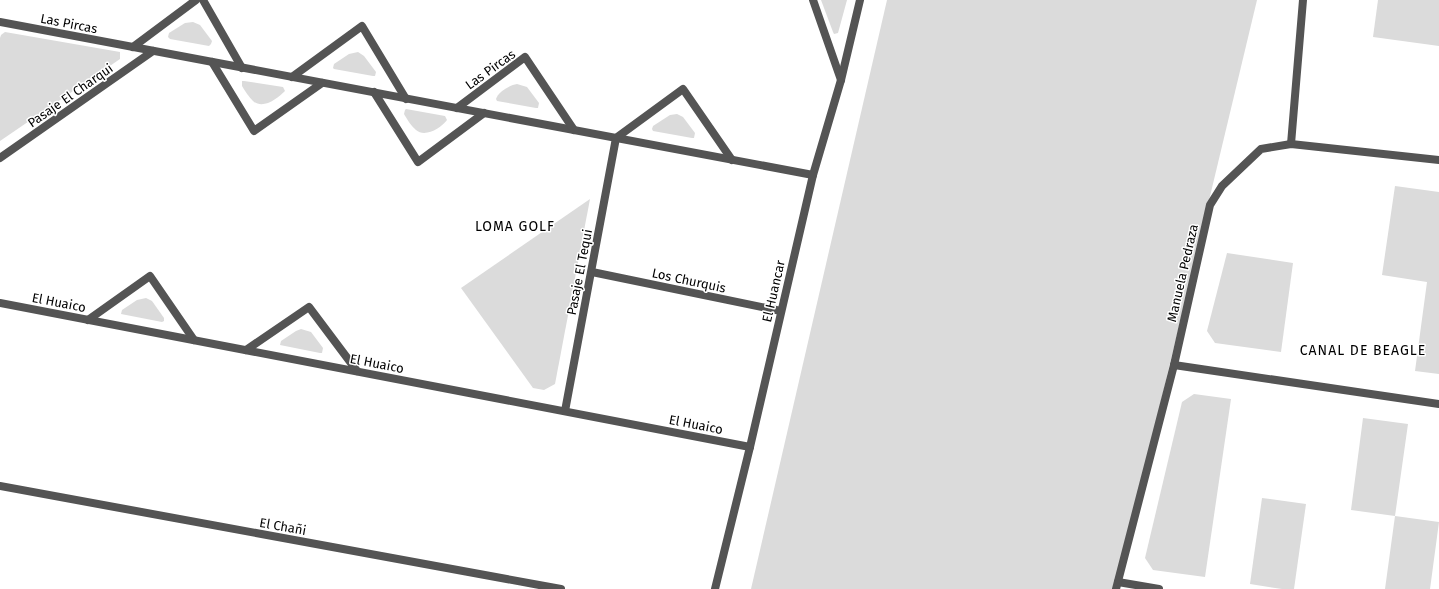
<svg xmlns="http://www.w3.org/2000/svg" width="1439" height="589" viewBox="0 0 1439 589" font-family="'Fira Sans',sans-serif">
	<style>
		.green { fill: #dbdbdb }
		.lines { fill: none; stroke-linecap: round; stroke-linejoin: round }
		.street { stroke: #545454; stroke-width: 8 }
		.labels { text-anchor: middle; stroke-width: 3; stroke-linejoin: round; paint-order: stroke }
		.street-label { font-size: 13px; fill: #000; stroke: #fff }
		.neighbourhood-label { font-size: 14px; letter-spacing: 1px; fill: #000; stroke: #fff }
	</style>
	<rect width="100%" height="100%" fill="#fff"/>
	<!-- green -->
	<g class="green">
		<polygon points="821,0 847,0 838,33 834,34 833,32"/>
		<polygon points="887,0 1257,0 1116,589 751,589"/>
		<polygon points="1378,0 1439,0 1439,46 1373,37"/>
		<polygon points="193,22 200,25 212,41 211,44 209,46 170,39 168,37 169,33 185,23"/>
		<polygon points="5,32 120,52 120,59 0,141 0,38 1,35"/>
		<polygon points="358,52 364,56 376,72 375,76 373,76 334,69 333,68 334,64 349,54"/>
		<path d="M 242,81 L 244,81 L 283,87 L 285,91 C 278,98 263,110 253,101 C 249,97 245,91 242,86 Z"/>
		<path d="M 517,84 L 527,87 L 539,103 L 538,108 L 536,108 L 497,101 L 496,99 C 498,92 510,85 517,84 Z"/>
		<path d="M 406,109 L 445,116 L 447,120 C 441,128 425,138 416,130 C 411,126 407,119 404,114 L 405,110 Z"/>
		<polygon points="677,114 683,117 695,133 694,138 692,138 653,131 652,129 653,126 670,115"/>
		<polygon points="1395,186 1439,192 1439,374 1415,371 1427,282 1382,275"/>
		<polygon points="590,199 555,384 544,390 533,388 461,288"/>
		<polygon points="1227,253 1293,263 1281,352 1215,343 1207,331"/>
		<polygon points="146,298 152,301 164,318 164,321 162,322 121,314 122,310 137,300"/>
		<polygon points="301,329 311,332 323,348 322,353 320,353 280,345 281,341 296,331"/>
		<polygon points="1194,394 1231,399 1205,577 1153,570 1145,558 1182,402"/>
		<polygon points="1363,418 1408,424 1395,516 1439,522 1430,589 1385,589 1395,516 1351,510"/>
		<polygon points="1262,498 1306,504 1294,589 1282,589 1250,584"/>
	</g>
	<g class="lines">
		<!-- street -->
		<g class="street">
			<polyline points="203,0 242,68"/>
			<polyline points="813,0 841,80"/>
			<polyline points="0,22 813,175"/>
			<polyline points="133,47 196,0"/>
			<polyline points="212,62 254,131 322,83"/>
			<polyline points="292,77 362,26 406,99"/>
			<polyline points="374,92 418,162 484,113"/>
			<polyline points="457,108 525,57 574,130"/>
			<polyline points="1291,144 1303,0"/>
			<polyline points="0,158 153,51"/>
			<polyline points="592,272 781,311"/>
			<polyline points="0,303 750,447"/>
			<polyline points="88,320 150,276 194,340"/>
			<polyline points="246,350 309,307 357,371"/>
			<polyline points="1174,365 1439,404"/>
			<polyline points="565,411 616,138 683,89 732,160"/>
			<polyline points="0,486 561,589"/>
			<polyline points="1118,582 1159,589"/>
			<polyline points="715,589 750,447 813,175 841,80 860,0"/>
			<polyline points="1116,589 1174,365 1210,205 1222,186 1261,149 1291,144 1439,160"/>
		</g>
	</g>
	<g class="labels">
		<!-- street labels -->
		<g class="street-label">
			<text transform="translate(69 23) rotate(11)" y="5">Las Pircas</text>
			<text transform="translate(490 69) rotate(-36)" y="5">Las Pircas</text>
			<text transform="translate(70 95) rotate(-35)" y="5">Pasaje El Charqui</text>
			<text transform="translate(579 272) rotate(-79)" y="5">Pasaje El Tequi</text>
			<text transform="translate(1182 273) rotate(-77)" y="5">Manuela Pedraza</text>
			<text transform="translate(689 280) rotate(12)" y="5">Los Churquis</text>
			<text transform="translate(773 291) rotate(-77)" y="5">El Huancar</text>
			<text transform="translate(59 302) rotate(11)" y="5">El Huaico</text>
			<text transform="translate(377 363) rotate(11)" y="5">El Huaico</text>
			<text transform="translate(696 424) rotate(11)" y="5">El Huaico</text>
			<text transform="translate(283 526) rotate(10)" y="5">El Chañi</text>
		</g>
		<!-- neighbourhood labels -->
		<g class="neighbourhood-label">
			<text x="515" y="231">LOMA GOLF</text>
			<text x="1363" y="355">CANAL DE BEAGLE</text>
		</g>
	</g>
</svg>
